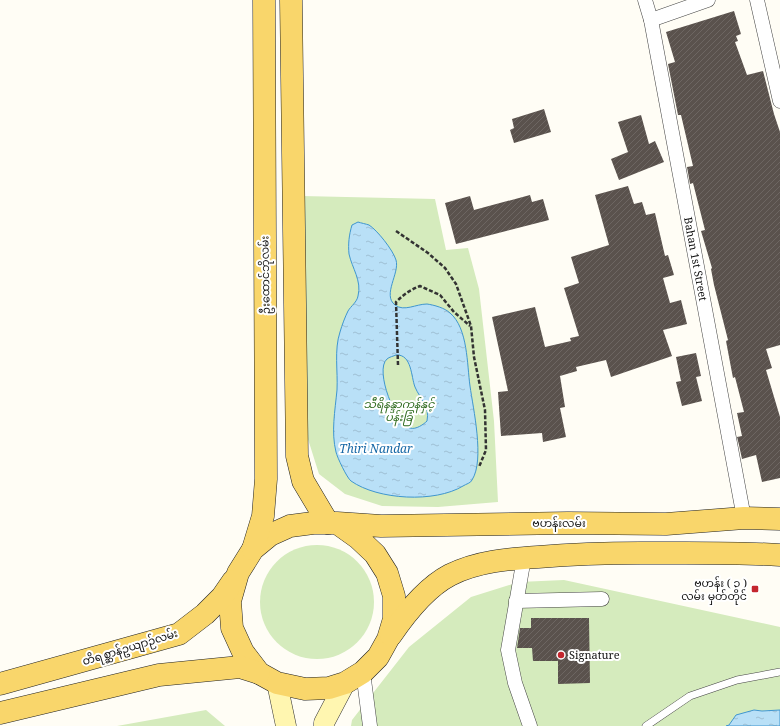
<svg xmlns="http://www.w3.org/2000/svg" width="780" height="726" viewBox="0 0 780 726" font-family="'Noto Serif','Noto Sans Myanmar',serif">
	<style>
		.grass { fill: #d5ebbd }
		.water { fill: url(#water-ripples); stroke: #3f96cf; fill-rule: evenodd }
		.building { fill: url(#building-hatch) }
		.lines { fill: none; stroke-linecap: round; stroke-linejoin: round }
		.lane-casing { stroke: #444; stroke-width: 8 }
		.street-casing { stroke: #444; stroke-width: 15 }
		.secondary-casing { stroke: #333; stroke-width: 21 }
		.primary-casing { stroke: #222; stroke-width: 23 }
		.path { stroke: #333; stroke-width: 2.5; stroke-dasharray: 4 2; stroke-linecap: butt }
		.lane { stroke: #fff; stroke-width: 7 }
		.street { stroke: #fff; stroke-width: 14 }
		.secondary { stroke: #fff6b0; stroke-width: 20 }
		.primary { stroke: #f9d66b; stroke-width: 22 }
		.poi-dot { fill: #c4262e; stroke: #fff; stroke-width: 1.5 }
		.labels { text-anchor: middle; stroke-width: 4; stroke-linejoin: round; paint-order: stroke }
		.street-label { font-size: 11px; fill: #111; stroke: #fff }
		.park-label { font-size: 11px; font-style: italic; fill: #2f6b1f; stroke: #fff }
		.poi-label { font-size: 11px; fill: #111; stroke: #fff; text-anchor: end }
		.water-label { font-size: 12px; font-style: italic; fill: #1768a6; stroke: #fff }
	</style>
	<defs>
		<pattern id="water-ripples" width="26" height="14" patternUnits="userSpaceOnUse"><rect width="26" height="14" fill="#b9e0f7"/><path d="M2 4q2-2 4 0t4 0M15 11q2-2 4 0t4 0" fill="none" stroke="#9ebfd3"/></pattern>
		<pattern id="building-hatch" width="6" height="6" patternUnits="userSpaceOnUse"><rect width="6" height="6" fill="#5a524d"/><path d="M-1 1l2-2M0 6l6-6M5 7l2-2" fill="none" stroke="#6d6662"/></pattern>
	</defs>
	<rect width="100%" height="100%" fill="#fffdf5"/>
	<!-- grass -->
	<g class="grass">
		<polygon points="302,196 435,199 446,250 468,248 479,289 494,421 498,502 438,507 382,506 345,494 319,474 307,436"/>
		<circle cx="317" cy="602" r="57"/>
		<polygon points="564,580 780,627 780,710 762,711 754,710 726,726 351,726 352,720 409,647 471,597 519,582"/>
		<polygon points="206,710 225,726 117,726"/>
	</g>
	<!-- water -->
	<g class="water">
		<path d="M 358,222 C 361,223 366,224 369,225 C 377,230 393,250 396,260 C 400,273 382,295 395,305 C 404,312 416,304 427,304 C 434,305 445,308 450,313 C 468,328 467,365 470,386 C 473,408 485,460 472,480 C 471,483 466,484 463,486 C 435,503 378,500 351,481 C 347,478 337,457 336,452 C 331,432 335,411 337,390 C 338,371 334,350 340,332 C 342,325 345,317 348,311 C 351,306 357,302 358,296 C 362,281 352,268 349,254 C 348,244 349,235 352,225 ZM 396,355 C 412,354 411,377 415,387 C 420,399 430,406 427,421 C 424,424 416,430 410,428 C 396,425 374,370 387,359 C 389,357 394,356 396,355 Z"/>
		<polygon points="754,710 762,711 780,710 780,726 726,726 729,725 736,715"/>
	</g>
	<!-- building -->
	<g class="building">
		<polygon points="734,11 741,34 736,36 738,41 735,42 747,75 763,71 774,114 780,132 780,345 766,349 772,368 766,370 780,417 780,478 762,482 756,455 742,459 739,445 737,437 742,436 737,413 744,412 735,377 733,378 726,341 728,340 714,285 711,269 712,268 701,231 705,230 693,183 690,184 687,167 693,166 681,115 678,115 668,64 675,62 666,32"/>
		<polygon points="544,109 551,132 514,143 510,130 514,128 512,119"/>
		<polygon points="641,115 649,144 655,141 664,162 619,180 611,159 628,152 618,122"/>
		<polygon points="628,186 634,204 642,202 646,215 655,213 665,256 668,255 674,275 663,278 670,303 681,300 687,324 663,330 672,356 611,377 606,360 576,367 577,371 560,376 565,407 560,408 566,437 543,442 542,433 501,436 498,392 508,391 492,317 535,307 545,347 571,341 570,338 579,336 564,288 579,283 571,257 609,245 595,195"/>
		<polygon points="530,195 532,202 543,199 549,220 456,244 445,203 470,196 474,210"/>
		<polygon points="696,353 701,376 696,377 702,401 682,406 676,382 681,381 676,357"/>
		<polygon points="531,618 589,618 590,683 558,684 558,661 533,661 532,648 517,648 520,628 531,628"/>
	</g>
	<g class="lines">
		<!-- lane casing -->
		<g class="lane-casing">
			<polyline id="lane" points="646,726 690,696 737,680 780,672"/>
		</g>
		<!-- street casing -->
		<g class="street-casing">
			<g id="street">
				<path id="s1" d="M 645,0 L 651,20 L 744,518"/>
				<polyline points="757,0 780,101"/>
				<polyline points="651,20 708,0"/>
				<polyline points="524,558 508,650 515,683 530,726"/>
				<polyline points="516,601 602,599"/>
				<polyline points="363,672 370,726"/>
			</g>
		</g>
		<!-- secondary casing -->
		<g class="secondary-casing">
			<g id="secondary">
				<polyline points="277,683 286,726"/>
				<polyline points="324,726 324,723 345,683"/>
			</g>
		</g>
		<!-- primary casing -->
		<g class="primary-casing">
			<g id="primary">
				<polyline points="291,0 297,456 303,481 328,523"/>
				<polyline points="337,523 358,538 375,554 387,573 394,596 394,619 388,639 378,657 363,672 345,683 329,688 305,689 277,683 259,673 243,652 232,628 230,601 238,573 253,549 270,535 290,526 313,523 337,523 381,526 568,523 666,524 744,518 780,519"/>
				<polyline points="253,549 263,516 266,479 264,0"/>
				<path d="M 391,635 C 406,613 427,587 450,575 C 478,561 508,559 538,557 C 573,554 607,553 641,553 C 687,553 734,552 780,555"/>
				<polyline points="0,684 179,634 205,614 222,597 233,581"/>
				<polyline points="0,713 159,675 240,667 259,673"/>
			</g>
		</g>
		<!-- path -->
		<g class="path">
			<polyline points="396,231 428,253 445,268 456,284 471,326 474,357 485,410 486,450 479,467"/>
			<path d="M 398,365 L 396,302 C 404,294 410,290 420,286 L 440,295 L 454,312 L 470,326"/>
		</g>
		<!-- lane -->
		<use href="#lane" class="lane"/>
		<!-- street -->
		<use href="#street" class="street"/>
		<!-- secondary -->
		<use href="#secondary" class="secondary"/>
		<!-- primary -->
		<use href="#primary" class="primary"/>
	</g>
	<!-- markers -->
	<g class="poi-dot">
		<rect x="751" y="585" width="8" height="8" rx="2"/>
		<circle cx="561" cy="655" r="4"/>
	</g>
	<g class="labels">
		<!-- street labels -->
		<g class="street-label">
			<text dy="4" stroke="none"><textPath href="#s1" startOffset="264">Bahan 1st Street</textPath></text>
			<text transform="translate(265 275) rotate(-91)" y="4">ဦးထောင်ဘိုလမ်း</text>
			<text x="559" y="527">ဗဟန်းလမ်း</text>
			<text transform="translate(130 647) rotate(-17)" y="4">တိရစ္ဆာန်ဥယျာဉ်လမ်း</text>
		</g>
		<!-- park labels -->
		<g class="park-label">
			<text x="399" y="408">သီရိနန္ဒာကန်နှင့်<tspan x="399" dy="13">ပန်းခြံ</tspan></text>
		</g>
		<!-- poi labels -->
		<g class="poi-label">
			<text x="747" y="587">ဗဟန်း ( ၃ )<tspan x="747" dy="13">လမ်း မှတ်တိုင်</tspan></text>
			<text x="569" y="659" text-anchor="start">Signature</text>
		</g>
		<!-- water labels -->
		<g class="water-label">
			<text x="376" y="453">Thiri Nandar</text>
		</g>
	</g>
</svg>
